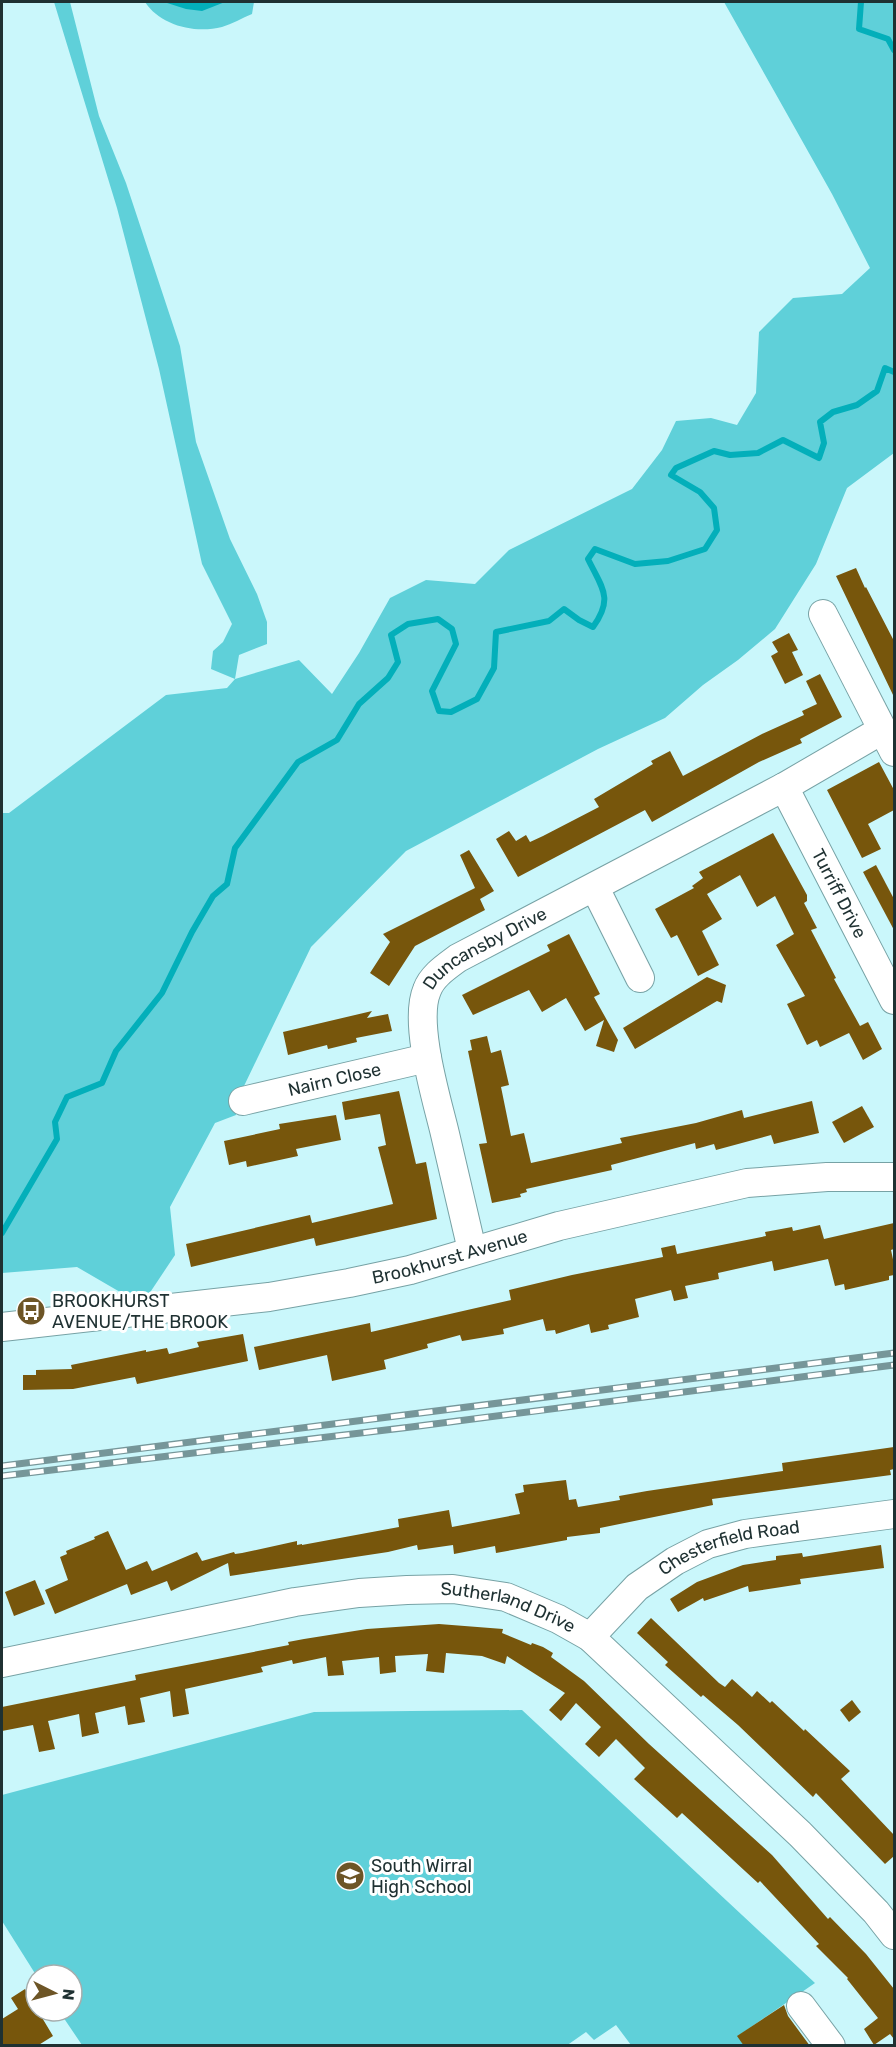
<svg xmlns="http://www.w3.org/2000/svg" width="896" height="2047" viewBox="0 0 896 2047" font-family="Rubik,sans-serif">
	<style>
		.green { fill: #5fd0d9 }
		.water { fill: #03afba }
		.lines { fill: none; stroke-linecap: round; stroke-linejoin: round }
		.stream { stroke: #03afba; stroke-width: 6 }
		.building { fill: #77560c }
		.minor-casing { stroke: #77a2a5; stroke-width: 30 }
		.minor { stroke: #fff; stroke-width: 28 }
		.rail-casing { stroke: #769699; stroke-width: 7 }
		.rail { stroke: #fff; stroke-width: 4.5; stroke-dasharray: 14; stroke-linecap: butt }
		.labels { text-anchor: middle; stroke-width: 6; stroke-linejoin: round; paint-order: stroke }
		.street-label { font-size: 18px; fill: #1f3132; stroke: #fff }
		.poi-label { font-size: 18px; fill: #1f3132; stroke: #fff; text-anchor: start }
	</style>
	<rect width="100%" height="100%" fill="#caf7fb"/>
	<!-- green -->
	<g class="green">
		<polygon points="54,2 70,2 99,116 126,183 180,346 196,442 230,539 257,594 267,622 267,644 239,655 235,679 299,660 332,694 359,653 390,598 426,580 475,584 509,550 632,489 662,450 676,421 711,418 737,425 756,393 759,332 793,298 842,294 870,268 832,194 724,2 894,2 894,453 847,488 816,564 775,629 738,660 703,685 665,718 598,749 406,851 311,947 244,1086 232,1091 236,1115 215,1123 170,1207 175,1255 149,1294 120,1292 77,1267 2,1273 2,813 9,813 166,695 227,688 235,679 211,669 213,651 223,642 232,624 202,564 159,369 117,208"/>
		<path d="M 145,2 L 254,2 L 252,14 C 242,18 232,24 222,27 C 194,34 160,25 145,2 Z"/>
		<polygon points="522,1710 815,1983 738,2036 744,2045 631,2045 616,2025 594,2040 586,2032 566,2046 82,2045 59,2011 72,2011 72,1975 36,1975 2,1921 2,1795 314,1712"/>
	</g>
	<!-- water -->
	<polygon class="water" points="164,2 225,2 202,11 186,9"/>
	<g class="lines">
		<!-- stream -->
		<g class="stream">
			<polyline points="861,2 859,29 888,39 894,50"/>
			<path d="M 2,1233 L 57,1139 L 55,1122 L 67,1097 L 102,1083 L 116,1051 L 162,993 L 192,932 L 213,896 L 227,884 L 235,848 L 298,762 L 337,740 L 359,704 L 388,678 L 398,662 L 391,635 L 408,624 L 438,619 L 452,629 L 456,644 L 432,691 L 439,711 L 451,712 L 477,699 L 494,668 L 496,632 L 549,621 L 564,609 L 579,620 L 593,627 C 614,598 602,588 588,559 L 595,549 L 635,564 L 668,561 L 705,549 L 717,530 L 714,508 L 700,492 L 671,475 L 676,468 L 714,451 L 730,455 L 758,453 L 783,440 L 819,458 L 824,443 L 820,422 L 833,412 L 857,405 L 877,391 L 885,368 L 894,372"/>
		</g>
	</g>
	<!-- building -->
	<g class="building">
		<polygon points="856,568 865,588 866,587 894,641 894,697 836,576"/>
		<polygon points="789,633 798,650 792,652 803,675 785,684 771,656 778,652 772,642"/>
		<polygon points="820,674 842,717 800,739 802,743 759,762 652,822 645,810 518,877 496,839 509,831 516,841 526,835 530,842 543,836 599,807 594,799 653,764 651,761 670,751 683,776 762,734 804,715 802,711 817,704 806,681"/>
		<polygon points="879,762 894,790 894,810 868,824 881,849 862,858 827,790"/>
		<polygon points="773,833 807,895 807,901 804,903 817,928 811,930 836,978 834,979 860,1026 868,1022 882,1049 863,1060 849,1033 820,1047 817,1040 807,1045 787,1004 805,996 776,945 794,934 775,896 757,907 740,875 707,894 722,919 702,931 719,965 698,976 677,935 671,938 655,909 694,888 692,886 703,878 699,872"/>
		<polygon points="469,850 494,891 480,899 485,910 415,946 389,986 370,973 390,942 383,934 475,888 460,855"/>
		<polygon points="876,865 894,899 894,930 863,872"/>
		<polygon points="569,934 600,994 594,997 618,1040 614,1052 596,1046 604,1020 585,1031 566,998 542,1012 529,990 473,1015 462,995 550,951 547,945"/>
		<polygon points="707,977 726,985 722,1003 717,1001 635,1049 623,1028"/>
		<polygon points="372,1011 367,1018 388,1014 392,1031 356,1038 357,1042 328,1049 327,1045 288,1055 283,1032"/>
		<polygon points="487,1036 491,1053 501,1050 509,1085 501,1087 511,1136 524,1133 531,1163 622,1143 620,1138 696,1123 742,1110 744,1118 812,1101 819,1133 774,1144 771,1135 716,1150 714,1144 696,1149 695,1143 611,1165 612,1170 526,1189 527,1192 520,1194 521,1197 492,1203 479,1144 487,1143 468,1051 472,1050 470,1040"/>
		<polygon points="399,1091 416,1164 426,1162 437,1219 316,1246 314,1238 191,1267 186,1244 310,1215 312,1223 393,1204 378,1147 386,1145 380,1114 345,1120 342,1102"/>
		<polygon points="862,1106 874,1127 844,1143 832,1122"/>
		<polygon points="336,1115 341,1140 296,1149 298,1156 247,1167 246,1161 229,1165 224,1141 280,1129 279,1124"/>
		<polygon points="894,1223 894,1249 891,1250 894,1264 894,1275 889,1276 889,1280 845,1290 844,1284 835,1286 828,1259 774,1271 772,1261 718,1273 719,1279 685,1286 688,1298 674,1301 671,1290 635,1299 639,1317 608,1325 609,1329 591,1333 589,1324 556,1334 555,1330 546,1331 543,1319 503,1329 504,1334 462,1341 460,1335 427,1344 428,1348 384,1360 386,1369 332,1381 327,1355 259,1370 254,1347 370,1323 371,1332 511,1300 509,1290 572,1275 663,1257 661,1248 675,1245 677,1254 766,1236 765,1232 792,1227 793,1231 820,1225 824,1239"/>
		<polygon points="243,1334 248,1361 137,1384 135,1377 73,1389 23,1390 23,1375 36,1375 36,1370 72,1369 71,1365 146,1350 146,1352 167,1348 169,1354 199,1347 197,1342"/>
		<polygon points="894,1447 894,1469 890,1470 891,1475 712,1499 713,1505 600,1528 600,1533 567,1537 567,1540 496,1553 495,1546 454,1554 453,1545 418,1550 417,1545 388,1552 230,1576 228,1563 171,1591 167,1581 131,1595 127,1584 55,1614 45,1590 68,1580 60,1557 67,1554 66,1551 95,1539 94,1537 108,1531 126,1570 147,1561 152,1571 197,1552 202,1561 234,1552 235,1554 242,1553 297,1541 297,1545 302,1544 302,1545 399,1527 398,1519 449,1510 452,1527 520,1514 515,1494 524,1492 523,1485 566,1480 569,1500 576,1499 578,1507 620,1500 619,1496 647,1491 783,1471 782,1463"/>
		<polygon points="881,1545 884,1568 800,1579 801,1584 749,1592 748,1586 704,1601 703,1598 678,1612 670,1599 697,1582 743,1565 776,1560 776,1556 802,1553 803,1557"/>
		<polygon points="35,1580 45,1604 14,1616 5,1592"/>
		<polygon points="651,1618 719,1683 725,1687 732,1679 752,1697 757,1691 770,1703 772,1701 804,1731 805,1729 850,1771 841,1779 894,1835 894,1856 885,1864 816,1793 813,1797 738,1725 703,1695 701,1697 665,1665 668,1662 637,1633"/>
		<polygon points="439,1624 503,1629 502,1633 531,1645 532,1643 543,1647 553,1653 551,1657 584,1681 649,1744 772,1855 828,1919 830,1917 866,1954 894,1989 894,2039 890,2034 874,2045 864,2029 878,2018 847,1979 848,1978 816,1946 819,1944 760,1881 758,1883 682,1813 677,1818 634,1779 645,1768 616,1739 599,1757 585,1744 601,1727 576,1703 561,1721 549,1710 565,1693 507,1656 505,1664 482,1656 446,1653 444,1673 426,1671 428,1654 395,1656 396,1672 380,1674 379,1657 342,1661 344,1675 328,1676 326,1657 293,1664 292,1660 261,1667 263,1672 185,1689 189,1714 173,1717 170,1691 140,1698 145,1722 128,1725 125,1706 95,1713 99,1733 82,1737 79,1714 48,1721 55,1749 39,1752 33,1725 2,1731 2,1707 106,1686 136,1680 135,1675 289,1645 288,1642 304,1639 367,1629"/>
		<polygon points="852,1700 861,1712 849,1722 840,1710"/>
		<polygon points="25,1989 36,2007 36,2011 38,2011 53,2036 37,2046 2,2046 2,2019 18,2009 11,1998"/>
		<polygon points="784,2005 788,2016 810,2046 744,2046 737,2036"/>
	</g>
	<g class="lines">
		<!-- minor casing -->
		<g class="minor-casing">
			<g id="minor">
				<polyline points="823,614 894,752"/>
				<path id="s1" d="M 784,787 L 894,1000"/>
				<polyline points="595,888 640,978"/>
				<path id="s2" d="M 243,1101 L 427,1058"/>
				<path id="s3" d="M 472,1250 C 463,1211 454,1173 445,1134 C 437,1100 413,1023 427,990 C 432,976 446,967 458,958 L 784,787 L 882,730"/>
				<path id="s4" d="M 2,1327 L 269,1297 L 349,1283 L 410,1270 L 559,1226 L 747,1183 L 827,1177 L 894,1177"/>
				<path id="s5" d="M 590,1637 L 637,1587 L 675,1561 L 708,1544 L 745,1534 L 894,1514"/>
				<path id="s6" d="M 2,1663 L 295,1602 L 359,1593 L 407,1590 L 453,1589 L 506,1597 L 558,1619 L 590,1637 L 800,1834 L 876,1912 L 894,1935"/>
				<polyline points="801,2006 831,2046"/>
			</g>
		</g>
		<!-- minor -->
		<use href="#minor" class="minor"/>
		<!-- rail casing -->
		<g class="rail-casing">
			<g id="rail">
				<polyline points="2,1466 894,1353"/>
				<polyline points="2,1476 411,1427 894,1365"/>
			</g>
		</g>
		<!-- rail -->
		<use href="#rail" class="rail"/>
	</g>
	<!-- icons -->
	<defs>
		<g id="bus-disc" transform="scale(1.5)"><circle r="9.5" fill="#6d5526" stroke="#fff"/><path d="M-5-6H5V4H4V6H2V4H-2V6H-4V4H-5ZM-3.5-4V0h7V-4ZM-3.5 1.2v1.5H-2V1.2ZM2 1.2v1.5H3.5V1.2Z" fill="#fff"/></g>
		<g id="school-disc" transform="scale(1.5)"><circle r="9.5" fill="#6d5526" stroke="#fff"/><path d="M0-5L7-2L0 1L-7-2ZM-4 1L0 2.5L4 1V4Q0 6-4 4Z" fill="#fff"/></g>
	</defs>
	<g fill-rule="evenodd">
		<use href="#bus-disc" x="31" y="1311"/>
		<use href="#school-disc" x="350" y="1876"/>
	</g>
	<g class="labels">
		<!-- street labels -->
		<g class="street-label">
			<text dy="6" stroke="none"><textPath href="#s1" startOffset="120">Turriff Drive</textPath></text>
			<text dy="6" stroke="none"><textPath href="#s3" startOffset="339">Duncansby Drive</textPath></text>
			<text dy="6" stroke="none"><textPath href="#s2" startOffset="94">Nairn Close</textPath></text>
			<text dy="6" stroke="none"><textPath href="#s4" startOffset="454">Brookhurst Avenue</textPath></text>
			<text dy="6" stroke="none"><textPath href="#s5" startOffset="171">Chesterfield Road</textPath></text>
			<text dy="6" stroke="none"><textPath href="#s6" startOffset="516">Sutherland Drive</textPath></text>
		</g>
		<!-- poi labels -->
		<g class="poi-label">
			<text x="52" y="1307">BROOKHURST<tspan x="52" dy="21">AVENUE/THE BROOK</tspan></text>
			<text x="371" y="1872">South Wirral<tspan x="371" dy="21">High School</tspan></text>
		</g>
	</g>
	<!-- border -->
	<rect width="896" height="2047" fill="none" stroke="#1f3132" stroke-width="6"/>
	<!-- north arrow -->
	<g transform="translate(54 1993) rotate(96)"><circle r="28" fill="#ffffff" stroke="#a5adad" stroke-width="1.5"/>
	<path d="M0-4.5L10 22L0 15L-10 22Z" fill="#6d5526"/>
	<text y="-9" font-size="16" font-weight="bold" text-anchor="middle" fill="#1f3132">N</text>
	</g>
</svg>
